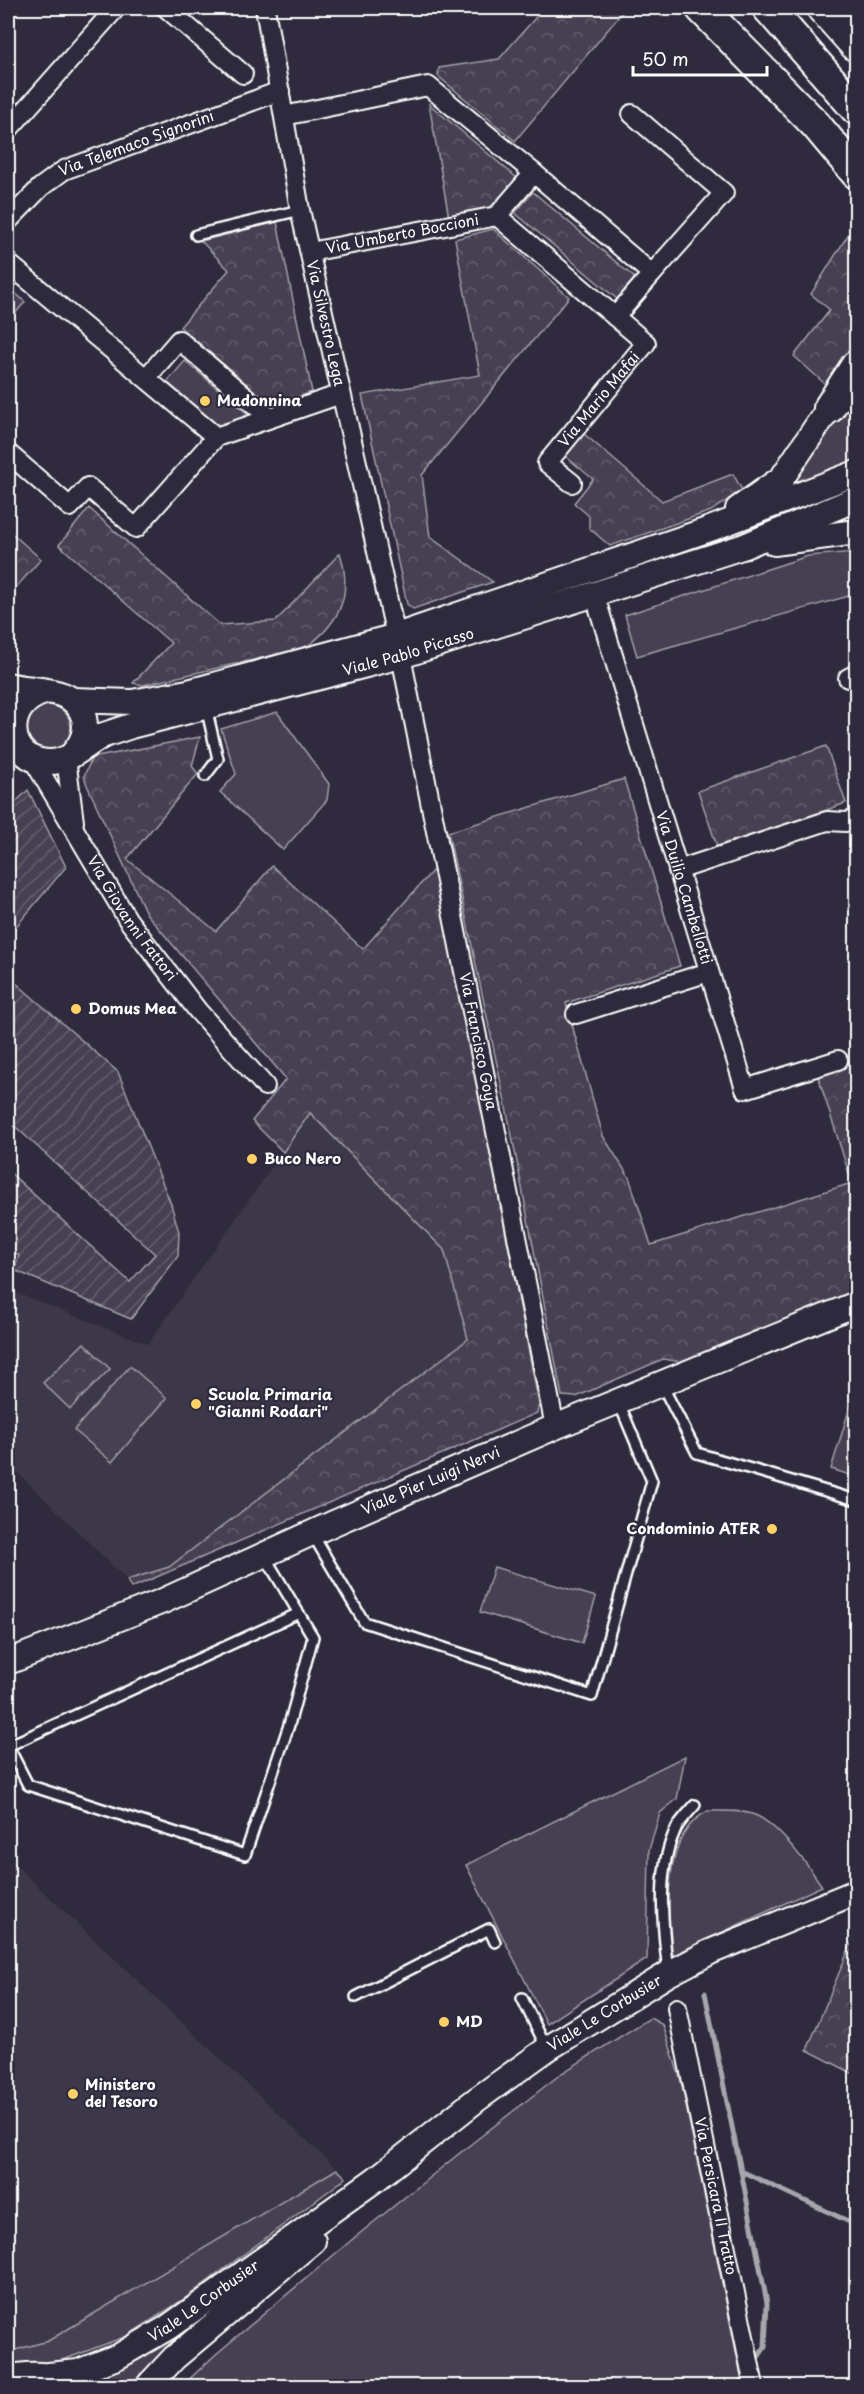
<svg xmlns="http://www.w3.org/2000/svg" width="864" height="2394" viewBox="0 0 864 2394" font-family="'Playpen Sans',sans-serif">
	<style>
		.built { fill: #3c3749 }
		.grass { fill: #464152; stroke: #a2a0a8; stroke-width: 1.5 }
		.forest { fill: url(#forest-crowns); stroke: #a2a0a8; stroke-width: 1.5 }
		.garden { fill: url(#garden-furrows); stroke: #a2a0a8; stroke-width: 1.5 }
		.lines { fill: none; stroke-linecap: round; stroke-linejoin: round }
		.stream { stroke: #a7a6ad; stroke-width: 5 }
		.service-casing { stroke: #fff; stroke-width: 14 }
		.minor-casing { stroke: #fff; stroke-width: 22 }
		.tertiary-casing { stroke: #fff; stroke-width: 28 }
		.primary-casing { stroke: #fff; stroke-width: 34 }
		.service { stroke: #2f2a3d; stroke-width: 9 }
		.minor { stroke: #2f2a3d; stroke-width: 18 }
		.tertiary { stroke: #2f2a3d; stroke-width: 24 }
		.primary { stroke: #2f2a3d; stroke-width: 30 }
		.poi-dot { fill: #ffd166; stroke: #2f2a3d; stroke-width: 2 }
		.labels { text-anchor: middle; stroke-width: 4.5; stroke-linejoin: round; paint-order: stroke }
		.street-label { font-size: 15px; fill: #fff; stroke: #2f2a3d }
		.poi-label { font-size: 15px; font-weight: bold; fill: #fff; stroke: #2f2a3d; text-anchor: start }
	</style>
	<defs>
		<pattern id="forest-crowns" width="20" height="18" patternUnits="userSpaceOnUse" patternTransform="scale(1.5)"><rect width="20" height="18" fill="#464152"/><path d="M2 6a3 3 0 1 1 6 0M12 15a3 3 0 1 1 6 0" fill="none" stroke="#625e6c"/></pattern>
		<pattern id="garden-furrows" width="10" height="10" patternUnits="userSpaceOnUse" patternTransform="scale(1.5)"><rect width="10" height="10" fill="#464152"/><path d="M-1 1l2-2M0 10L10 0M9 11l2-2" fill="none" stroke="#625e6c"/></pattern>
	</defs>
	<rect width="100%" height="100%" fill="#2f2a3d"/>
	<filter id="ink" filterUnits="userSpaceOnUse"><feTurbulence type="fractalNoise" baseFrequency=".0167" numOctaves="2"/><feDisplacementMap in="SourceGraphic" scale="12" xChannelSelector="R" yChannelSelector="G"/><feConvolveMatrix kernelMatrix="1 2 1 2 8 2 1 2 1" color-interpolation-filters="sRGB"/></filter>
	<g filter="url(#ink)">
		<g class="built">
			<path d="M310,1113L444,1250L468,1340L169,1567L127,1580L8,1463V1305L14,1292L148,1344Z"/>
			<path d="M8,1858L337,2169L48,2341L8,2352Z"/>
		</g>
		<g class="grass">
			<path d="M185,361L249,415L219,426L167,382Z"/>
			<path d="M856,397V462L769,500Z"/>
			<path d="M856,552V594L637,656L625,615L808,556Z"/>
			<circle cx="48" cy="728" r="23"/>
			<path d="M277,712L329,784L327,800L283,850L220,792L236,774L221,729Z"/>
			<path d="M130,1366L167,1398L112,1462L74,1430Z"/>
			<path d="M856,1387V1477L831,1469Z"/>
			<path d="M494,1567L596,1597L582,1643L480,1612Z"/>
			<path d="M685,1756L677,1799L660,1813L649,1850L647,1959L547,2024L466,1865Z"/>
			<path d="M708,1811C723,1811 741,1810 755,1815C779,1825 807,1864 822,1886L671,1956C667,1912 662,1833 708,1811Z"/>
			<path d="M650,2018L663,2025L681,2081L743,2386H182L215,2355L354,2238L466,2148L562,2073Z"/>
			<path d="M337,2169L346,2178L184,2299L127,2336L36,2370L8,2373V2352L48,2341Z"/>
			<path d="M293,2247L135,2386H91L85,2382L140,2359L208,2312Z"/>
		</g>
		<g class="forest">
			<path d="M544,8H626L515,141L438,76L439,68L499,59Z"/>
			<path d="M429,104L517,178L492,207L449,218Z"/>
			<path d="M533,192L635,278L617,299L515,213Z"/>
			<path d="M277,222L312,392L272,406L180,327L229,270L201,241Z"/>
			<path d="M856,222V341L825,384L794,356L830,310L811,294Z"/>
			<path d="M493,229L569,297L422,475L430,537L493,582L413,609L407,604L362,395L480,375L455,239Z"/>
			<path d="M8,286L25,302L8,322Z"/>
			<path d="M583,433L662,501L733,474L742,490L711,511L610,546L589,528V516L574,503L593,479L565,456Z"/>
			<path d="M89,508L220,625L276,621L340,553C353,595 340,623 305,648L143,685L133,683L171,643L59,545Z"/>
			<path d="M8,530L41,559L12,592L8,588Z"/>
			<path d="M200,737L192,766L198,774L127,859L216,931L272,866L363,949L435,868L539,1404L537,1413L131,1588L127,1580L169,1567L468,1339L444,1250L310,1113L283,1152L252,1121L286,1079L146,913L87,785L84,776L92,758Z"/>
			<path d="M826,746L846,803L718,849L698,791Z"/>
			<path d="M624,779L680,966L566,1003L603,1136L629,1177L651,1245L852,1183L817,1073L856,1059V1299L696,1364L663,1359L576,1397L562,1396L511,1131L448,832Z"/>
			<path d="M84,1343L110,1369L70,1409L43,1383Z"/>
			<path d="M856,1932V2075L807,2050Z"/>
		</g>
		<g class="garden">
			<path d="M28,790L66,867L14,929L8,924V810Z"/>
			<path d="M8,976L118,1072L171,1204L179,1232L178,1256L131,1319L14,1270L19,1256L8,1246V1171L130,1282L155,1254L8,1120Z"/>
		</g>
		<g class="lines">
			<g class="stream">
				<path d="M705,1993L741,2171"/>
				<path d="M754,2363L765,2347L767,2303L741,2171L856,2225"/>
				<path d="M738,2386L746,2375"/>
			</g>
			<defs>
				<g id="service">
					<path d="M196,235L300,210"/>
					<path d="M205,776L218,759L206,707"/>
					<path d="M662,1385L697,1453L856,1500"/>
					<path d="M313,1535L364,1622L592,1696L652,1481L619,1403"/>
					<path d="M264,1555L313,1637L289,1725L245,1855L28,1785L8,1746L299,1613"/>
					<path d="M668,1972C663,1926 655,1869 677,1827C682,1819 689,1812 695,1805"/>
					<path d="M356,1997L489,1929L495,1942"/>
					<path d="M522,1998L546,2047"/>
				</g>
				<g id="minor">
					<path d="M166,8L243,74"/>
					<path id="s1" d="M265,8L300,210L396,636"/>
					<path d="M632,114L724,193L652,274"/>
					<path d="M284,116L428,86L534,173"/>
					<path d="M8,130L116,8"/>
					<path id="s2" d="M8,221L41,187L64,170L280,91"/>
					<path id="s3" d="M310,252L497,216"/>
					<path d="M8,263L216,437L341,394"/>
					<path d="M146,378L179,340L270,418"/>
					<path d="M8,453L70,507L88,487L136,528L216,437"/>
					<path id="s4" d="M572,483L547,463L646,343L497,216L534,173L652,274L615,317"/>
					<path id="s5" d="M594,593L745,1089L838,1060"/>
					<path id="s6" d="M401,656L555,1427"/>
					<path d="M848,678L856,674"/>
					<path id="s7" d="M32,758L128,920L198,1011L265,1086"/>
					<path d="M66,758L74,822"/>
					<path d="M678,870L827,821L846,822L856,819"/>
					<path d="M576,1014L709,972"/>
					<path id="s8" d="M677,2008L754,2386"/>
				</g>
				<g id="tertiary">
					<path d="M738,509L782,478L829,408L842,397"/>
					<path d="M774,543L856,532"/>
					<path d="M8,685C34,692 75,685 84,718C87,731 83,742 74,752"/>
					<path id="s9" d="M45,692C1,703 6,763 50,762C70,762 87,743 104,735C113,732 122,729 131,726L401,656L742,547L856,499"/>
					<path d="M73,700L132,702L188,692L396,636L710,529L856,473"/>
					<path id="s10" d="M8,1662L163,1601L334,1523L555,1427L856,1304"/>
					<path id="s11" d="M49,2375L78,2372L119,2356L167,2328L376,2179L476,2100L547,2049L668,1974L710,1952L856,1892"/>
					<path d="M8,2378C27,2373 45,2374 64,2379"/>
					<path d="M148,2386L174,2358L313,2241"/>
				</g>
				<g id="primary">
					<path d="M701,8L816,125L856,173"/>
					<path d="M768,8L856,109"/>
					<path d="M822,8L856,46"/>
					<path d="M829,408L856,366"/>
				</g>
			</defs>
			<use href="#service" class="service-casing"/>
			<use href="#minor" class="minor-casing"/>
			<use href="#tertiary" class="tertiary-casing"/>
			<use href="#primary" class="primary-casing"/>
			<use href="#service" class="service"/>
			<use href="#minor" class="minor"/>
			<use href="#tertiary" class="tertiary"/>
			<use href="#primary" class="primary"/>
		</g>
	</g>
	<g class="poi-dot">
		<circle cx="205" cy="401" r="6"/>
		<circle cx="76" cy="1009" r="6"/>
		<circle cx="252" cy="1159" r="6"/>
		<circle cx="196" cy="1404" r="6"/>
		<circle cx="772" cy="1529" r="6"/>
		<circle cx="444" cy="2022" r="6"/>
		<circle cx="73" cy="2094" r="6"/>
	</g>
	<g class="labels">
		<g class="street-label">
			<text dy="5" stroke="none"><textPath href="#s2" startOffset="153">Via Telemaco Signorini</textPath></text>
			<text dy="5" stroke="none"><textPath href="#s3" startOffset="94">Via Umberto Boccioni</textPath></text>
			<text dy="5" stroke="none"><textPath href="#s1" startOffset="321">Via Silvestro Lega</textPath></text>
			<text dy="5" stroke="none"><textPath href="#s4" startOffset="114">Via Mario Mafai</textPath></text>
			<text dy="5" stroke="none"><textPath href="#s9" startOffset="483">Viale Pablo Picasso</textPath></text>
			<text dy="5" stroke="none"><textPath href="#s5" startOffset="308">Via Duilio Cambellotti</textPath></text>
			<text dy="5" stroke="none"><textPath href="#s7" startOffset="189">Via Giovanni Fattori</textPath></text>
			<text dy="5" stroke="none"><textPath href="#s6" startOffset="393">Via Francisco Goya</textPath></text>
			<text dy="5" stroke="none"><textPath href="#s10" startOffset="460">Viale Pier Luigi Nervi</textPath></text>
			<text dy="5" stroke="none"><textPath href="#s11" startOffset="668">Viale Le Corbusier</textPath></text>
			<text dy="5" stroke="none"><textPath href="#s8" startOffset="192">Via Persicara II Tratto</textPath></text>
			<text dy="5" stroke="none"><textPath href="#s11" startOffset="174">Viale Le Corbusier</textPath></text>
		</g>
		<g class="poi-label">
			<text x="217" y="406">Madonnina</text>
			<text x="88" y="1014">Domus Mea</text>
			<text x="264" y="1164">Buco Nero</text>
			<text x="208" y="1400">Scuola Primaria<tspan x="208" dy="17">"Gianni Rodari"</tspan></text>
			<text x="760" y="1534" text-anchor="end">Condominio ATER</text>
			<text x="456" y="2027">MD</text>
			<text x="85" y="2090">Ministero<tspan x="85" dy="17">del Tesoro</tspan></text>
		</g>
	</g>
	<rect width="864" height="2394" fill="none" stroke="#2f2a3d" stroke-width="30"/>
	<rect x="15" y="15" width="834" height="2364" fill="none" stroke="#fff" stroke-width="2" filter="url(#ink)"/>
	<path d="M633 66v9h134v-9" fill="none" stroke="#ffffff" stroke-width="3"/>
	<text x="642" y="66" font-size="18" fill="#ffffff" stroke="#2f2a3d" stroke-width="4.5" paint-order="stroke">50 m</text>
</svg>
